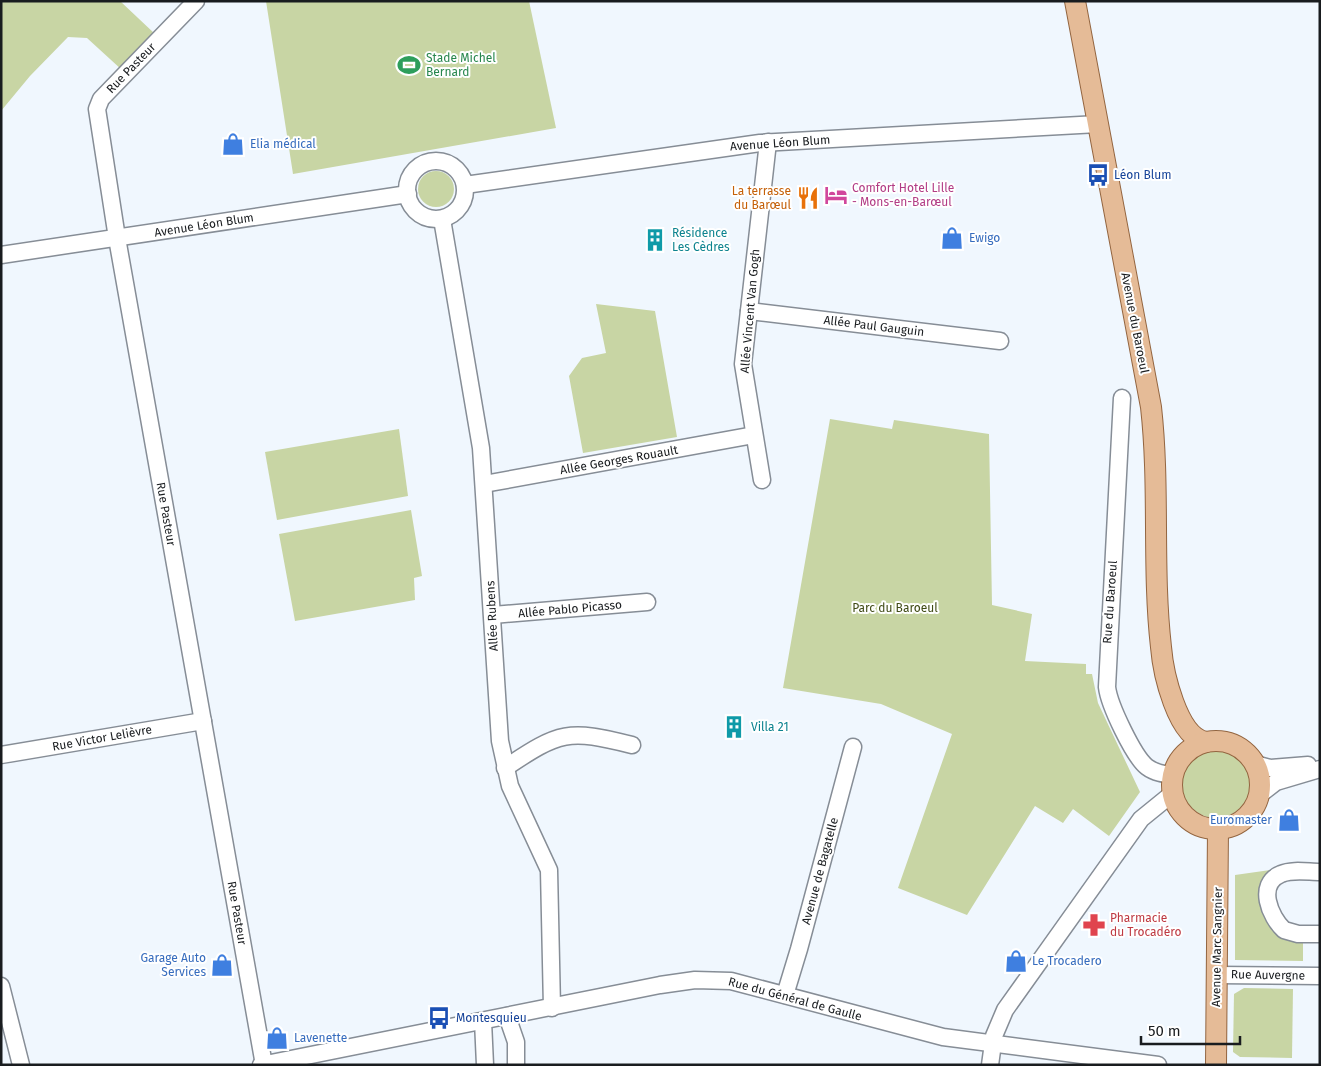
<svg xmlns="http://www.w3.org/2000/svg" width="1321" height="1066" viewBox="0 0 1321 1066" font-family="'Fira Sans',sans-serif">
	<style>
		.green { fill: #c8d5a4 }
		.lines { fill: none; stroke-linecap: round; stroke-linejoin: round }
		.minor-casing { stroke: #868d96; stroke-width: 19 }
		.major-casing { stroke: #936540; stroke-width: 22 }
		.minor { stroke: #fff; stroke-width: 16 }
		.major { stroke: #e5bb97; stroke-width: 20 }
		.labels { text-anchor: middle; stroke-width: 4; stroke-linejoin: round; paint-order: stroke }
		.leisure-label { font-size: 12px; fill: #27864d; stroke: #fff; text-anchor: start }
		.street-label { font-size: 12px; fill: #191c1f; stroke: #fff }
		.shop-label { font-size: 12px; fill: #366cbe; stroke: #fff; text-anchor: start }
		.transit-label { font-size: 12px; fill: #164399; stroke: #fff; text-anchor: start }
		.hotel-label { font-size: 12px; fill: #b23c85; stroke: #fff; text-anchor: start }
		.food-label { font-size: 12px; fill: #c56008; stroke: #fff; text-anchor: end }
		.culture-label { font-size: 12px; fill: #0d838f; stroke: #fff; text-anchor: start }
		.park-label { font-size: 12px; fill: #404b16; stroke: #fff }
		.health-label { font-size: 12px; fill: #be3a42; stroke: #fff; text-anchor: start }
	</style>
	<rect width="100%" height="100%" fill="#f0f7fe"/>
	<g class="green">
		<path d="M1,1H120L155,34L122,70L87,38L68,37L30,76L1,111Z"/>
		<path d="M266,1H529L556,128L293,174Z"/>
		<circle cx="436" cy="189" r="18"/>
		<path d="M596,304L655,311L677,437L583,453L569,376L582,358L606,353Z"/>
		<path d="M830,419L892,429L894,420L989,434L992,605L1032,614L1025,661L1086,664V674H1092L1098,703L1140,792L1109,836L1073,809L1063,823L1035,806L967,915L898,888L952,734L881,704L783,688Z"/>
		<path d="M399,429L408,496L277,520L265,452Z"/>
		<path d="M411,510L422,576L414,578L415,600L295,621L279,534Z"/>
		<circle cx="1216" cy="784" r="34"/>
		<path d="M1277,869L1262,892L1303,941V961L1235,960V875Z"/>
		<path d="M1244,988L1293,989L1292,1058L1240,1057L1233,1052L1234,994Z"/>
	</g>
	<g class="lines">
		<defs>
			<g id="minor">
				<path d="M196,1L101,99L97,109L117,238L264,1065"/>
				<circle cx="436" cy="190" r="29"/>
				<path d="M465,185L760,143L1098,124"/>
				<path d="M442,219L481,448L500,741L510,786L549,870L552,1008"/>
				<path d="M1,255L408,194"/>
				<path d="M749,311L1000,341"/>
				<path d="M1122,398L1107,687C1109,705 1134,757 1147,767C1155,773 1164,774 1173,775"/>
				<path d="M762,480L743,364L768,142"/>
				<path d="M484,484L754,435"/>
				<path d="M493,615L647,602"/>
				<path d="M1,755L203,721"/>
				<path d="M1255,764L1270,768L1308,765"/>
				<path d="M505,768C560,731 568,729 632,745"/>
				<path d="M1259,795L1276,782L1320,769"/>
				<path d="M1320,872C1308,872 1292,869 1281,874C1256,884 1270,917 1284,930L1298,934H1320"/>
				<path d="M1217,975L1320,976"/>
				<path d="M1,986L21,1065"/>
				<path d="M785,995L799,949L853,747"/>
				<path d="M507,1016L516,1042V1065"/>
				<path d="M483,1021L485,1065"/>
				<path d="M261,1065L660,985L695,980L731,981L943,1037L1158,1065"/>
				<path d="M990,1065L994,1036L1005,1010L1141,819L1173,793"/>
			</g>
			<g id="major">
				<path d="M1075,1L1151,407C1160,487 1152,568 1161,647C1163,672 1177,737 1206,742"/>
				<circle cx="1216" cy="785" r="44"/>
				<path d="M1216,1065L1218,829"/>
			</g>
		</defs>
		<use href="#minor" class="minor-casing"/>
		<use href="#major" class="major-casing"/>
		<use href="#minor" class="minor"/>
		<use href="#major" class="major"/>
	</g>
	<defs>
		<symbol id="stadium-bare" viewBox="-9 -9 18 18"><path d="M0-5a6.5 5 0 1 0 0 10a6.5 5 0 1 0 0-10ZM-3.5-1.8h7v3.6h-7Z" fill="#2e9e5b" stroke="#fff" stroke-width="2.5" paint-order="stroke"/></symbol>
		<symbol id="shop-bare" viewBox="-9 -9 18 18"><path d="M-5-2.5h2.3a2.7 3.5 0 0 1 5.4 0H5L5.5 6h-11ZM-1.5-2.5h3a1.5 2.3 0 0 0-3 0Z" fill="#3f7fe0" stroke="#fff" stroke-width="2.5" paint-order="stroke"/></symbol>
		<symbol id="bus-bare" viewBox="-9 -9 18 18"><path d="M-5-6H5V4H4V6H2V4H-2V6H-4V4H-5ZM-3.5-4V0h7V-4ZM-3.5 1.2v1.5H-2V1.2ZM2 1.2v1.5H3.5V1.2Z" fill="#1a4fb4" stroke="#fff" stroke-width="2.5" paint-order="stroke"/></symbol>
		<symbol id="hotel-bare" viewBox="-9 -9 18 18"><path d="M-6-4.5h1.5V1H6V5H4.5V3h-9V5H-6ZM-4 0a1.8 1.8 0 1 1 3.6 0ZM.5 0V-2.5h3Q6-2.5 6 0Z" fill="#d1479c" stroke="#fff" stroke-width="2.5" paint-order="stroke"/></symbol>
		<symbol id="restaurant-bare" viewBox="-9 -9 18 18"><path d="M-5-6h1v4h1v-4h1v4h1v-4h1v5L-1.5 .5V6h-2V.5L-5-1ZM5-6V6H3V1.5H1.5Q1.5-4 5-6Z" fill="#e8710a" stroke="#fff" stroke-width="2.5" paint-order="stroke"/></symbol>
		<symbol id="building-bare" viewBox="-9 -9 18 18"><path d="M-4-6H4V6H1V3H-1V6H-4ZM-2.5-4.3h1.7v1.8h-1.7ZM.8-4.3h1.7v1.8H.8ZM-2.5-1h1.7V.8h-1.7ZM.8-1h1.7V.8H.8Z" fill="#0f9aa8" stroke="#fff" stroke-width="2.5" paint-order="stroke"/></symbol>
		<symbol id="pharmacy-bare" viewBox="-9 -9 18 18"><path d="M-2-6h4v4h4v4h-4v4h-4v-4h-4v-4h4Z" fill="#e0444e" stroke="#fff" stroke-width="2.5" paint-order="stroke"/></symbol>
	</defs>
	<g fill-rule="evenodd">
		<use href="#stadium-bare" x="393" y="49" width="32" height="32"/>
		<use href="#shop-bare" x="217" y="128" width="32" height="32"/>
		<use href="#bus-bare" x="1082" y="159" width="32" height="32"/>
		<use href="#hotel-bare" x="820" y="179" width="32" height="32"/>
		<use href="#restaurant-bare" x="792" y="182" width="32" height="32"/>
		<use href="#shop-bare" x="936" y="222" width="32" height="32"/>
		<use href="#building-bare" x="639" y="224" width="32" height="32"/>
		<use href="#building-bare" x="718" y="711" width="32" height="32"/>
		<use href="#shop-bare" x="1273" y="804" width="32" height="32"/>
		<use href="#pharmacy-bare" x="1078" y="909" width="32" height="32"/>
		<use href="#shop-bare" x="1000" y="945" width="32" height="32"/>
		<use href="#shop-bare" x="206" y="949" width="32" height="32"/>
		<use href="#bus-bare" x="423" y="1002" width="32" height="32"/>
		<use href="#shop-bare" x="261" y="1022" width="32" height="32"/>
	</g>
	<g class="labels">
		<g class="leisure-label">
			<text x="426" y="62">Stade Michel<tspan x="426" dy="14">Bernard</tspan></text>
		</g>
		<g class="street-label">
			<text transform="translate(131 68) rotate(-46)" y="4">Rue Pasteur</text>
			<text transform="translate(780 143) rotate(-4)" y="4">Avenue Léon Blum</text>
			<text transform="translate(204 225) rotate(-9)" y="4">Avenue Léon Blum</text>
			<text transform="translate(750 311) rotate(-85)" y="4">Allée Vincent Van Gogh</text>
			<text transform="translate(1135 323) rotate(79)" y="4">Avenue du Baroeul</text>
			<text transform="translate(874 326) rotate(7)" y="4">Allée Paul Gauguin</text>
			<text transform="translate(619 460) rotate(-10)" y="4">Allée Georges Rouault</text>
			<text transform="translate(166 514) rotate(80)" y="4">Rue Pasteur</text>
			<text transform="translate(1110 602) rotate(-86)" y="4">Rue du Baroeul</text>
			<text transform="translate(570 609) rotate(-5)" y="4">Allée Pablo Picasso</text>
			<text transform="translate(492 616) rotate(-93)" y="4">Allée Rubens</text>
			<text transform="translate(102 738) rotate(-10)" y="4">Rue Victor Lelièvre</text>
			<text transform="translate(820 871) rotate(-75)" y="4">Avenue de Bagatelle</text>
			<text transform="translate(237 913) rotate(80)" y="4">Rue Pasteur</text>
			<text transform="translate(1217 947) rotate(-89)" y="4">Avenue Marc Sangnier</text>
			<text transform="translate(1268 975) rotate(1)" y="4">Rue Auvergne</text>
			<text transform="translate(795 999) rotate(15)" y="4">Rue du Général de Gaulle</text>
		</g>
		<g class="shop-label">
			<text x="250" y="148">Elia médical</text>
			<text x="969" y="242">Ewigo</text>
			<text x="1272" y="824" text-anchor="end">Euromaster</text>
			<text x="206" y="962" text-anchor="end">Garage Auto<tspan x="206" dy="14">Services</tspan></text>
			<text x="1032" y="965">Le Trocadero</text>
			<text x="294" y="1042">Lavenette</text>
		</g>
		<g class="transit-label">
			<text x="1114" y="179">Léon Blum</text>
			<text x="456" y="1022">Montesquieu</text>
		</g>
		<g class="hotel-label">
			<text x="852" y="192">Comfort Hotel Lille<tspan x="852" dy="14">- Mons-en-Barœul</tspan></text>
		</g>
		<g class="food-label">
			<text x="791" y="195">La terrasse<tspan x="791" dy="14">du Barœul</tspan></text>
		</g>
		<g class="culture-label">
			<text x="672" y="237">Résidence<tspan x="672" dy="14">Les Cèdres</tspan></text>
			<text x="751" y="731">Villa 21</text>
		</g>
		<g class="park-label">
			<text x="895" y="612">Parc du Baroeul</text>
		</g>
		<g class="health-label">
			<text x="1110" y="922">Pharmacie<tspan x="1110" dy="14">du Trocadéro</tspan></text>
		</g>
	</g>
	<rect width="1321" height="1066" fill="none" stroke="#191c1f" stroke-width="5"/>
	<path d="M1141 1036v8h99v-8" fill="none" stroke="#191c1f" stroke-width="2.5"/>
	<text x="1148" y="1036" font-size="15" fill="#191c1f" stroke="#ffffff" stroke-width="4" paint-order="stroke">50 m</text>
</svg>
